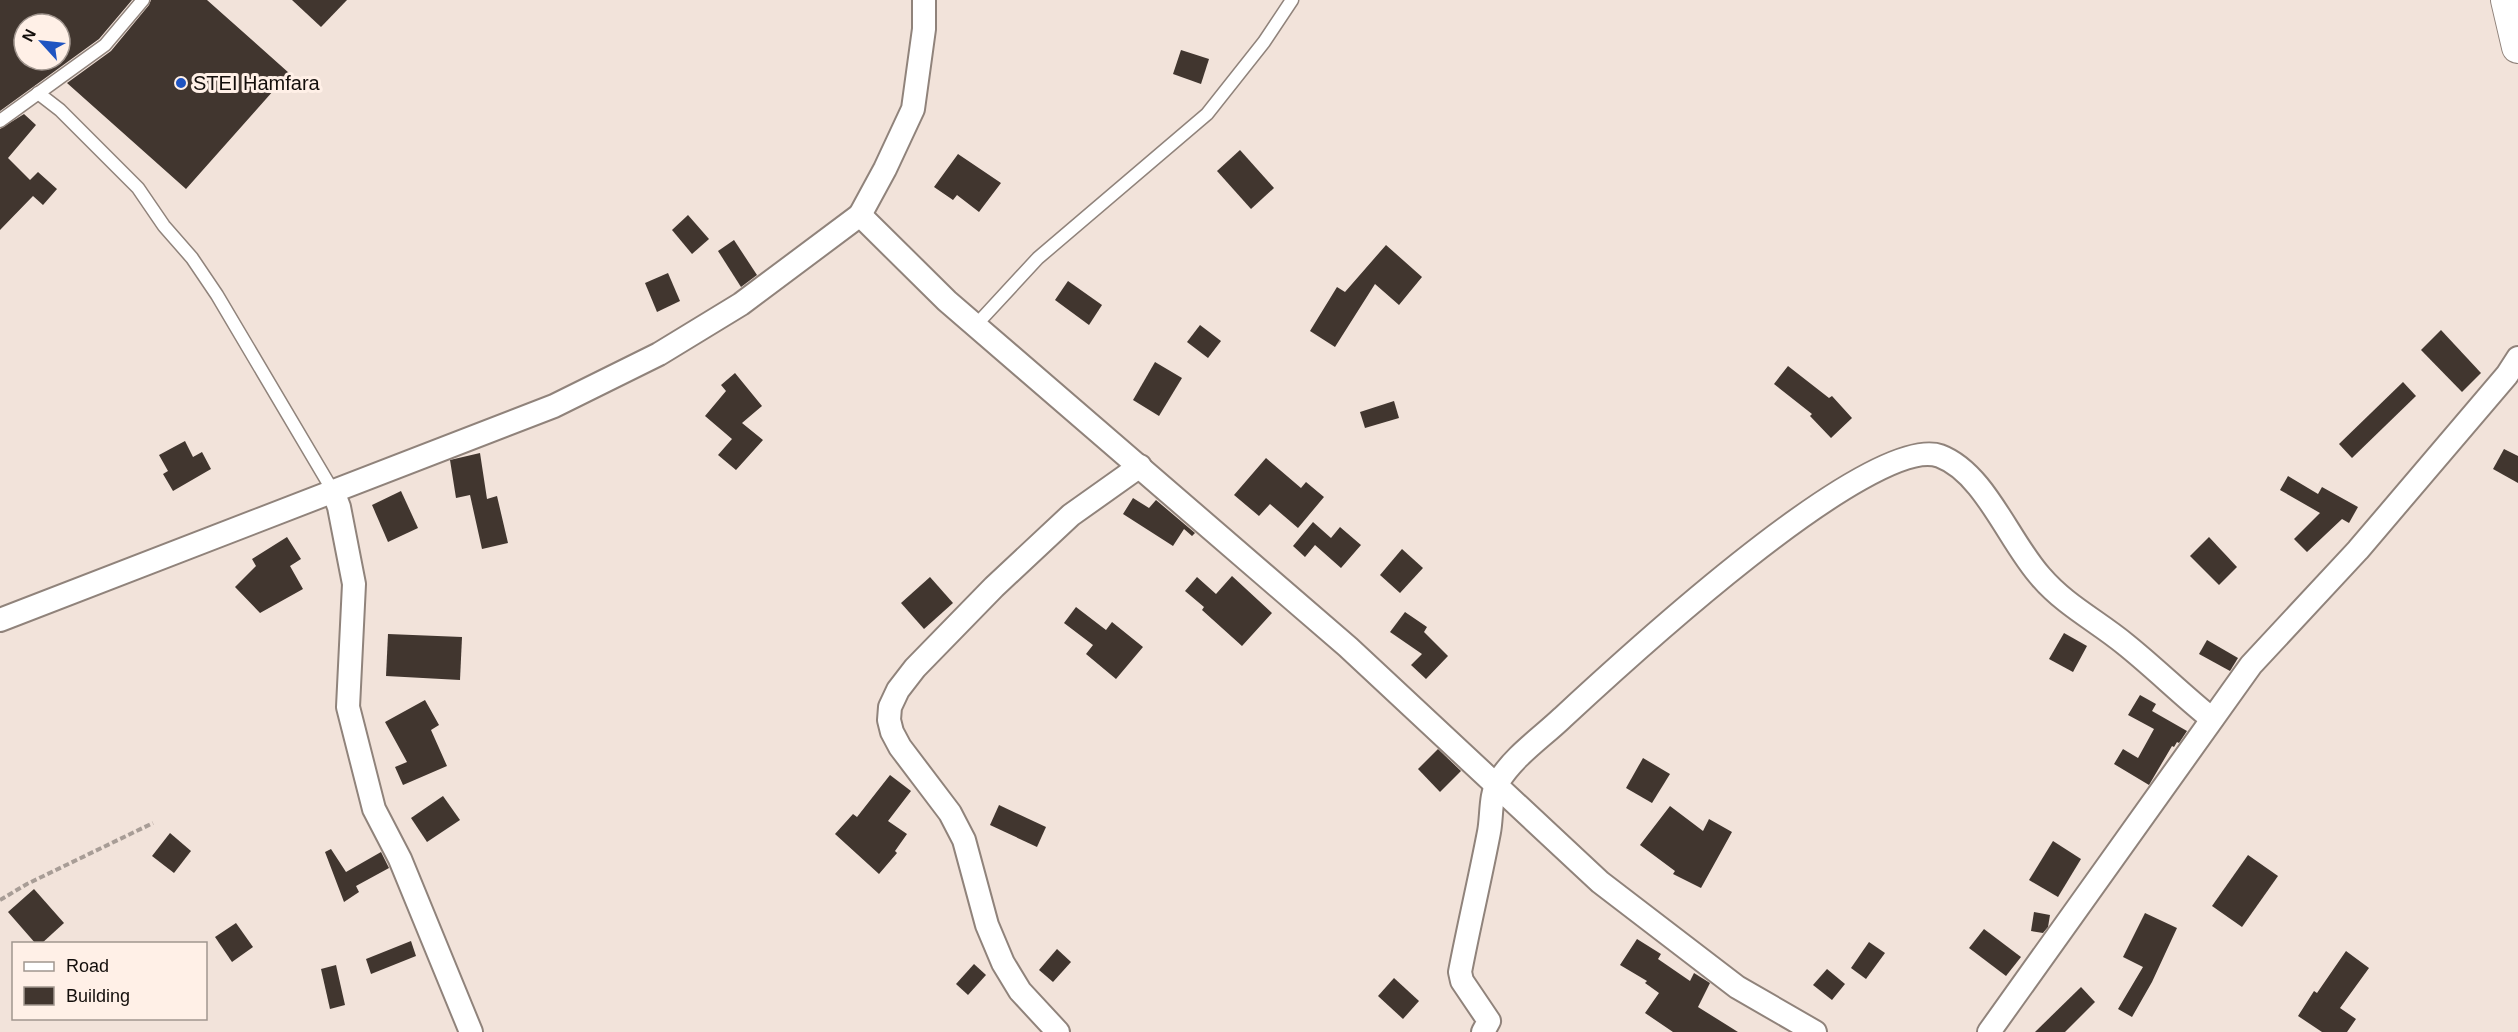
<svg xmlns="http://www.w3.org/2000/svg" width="2518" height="1032" viewBox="0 0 2518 1032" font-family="Helvetica,sans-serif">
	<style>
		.building { fill: #41362f; fill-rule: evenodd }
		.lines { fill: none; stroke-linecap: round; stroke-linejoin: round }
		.lane-casing { stroke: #90837b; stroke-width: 15 }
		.street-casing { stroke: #90837b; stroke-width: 26 }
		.secondary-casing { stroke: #90837b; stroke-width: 34 }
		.path { stroke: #a89d96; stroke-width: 4; stroke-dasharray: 6 3; stroke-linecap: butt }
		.lane { stroke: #fff; stroke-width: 12 }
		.street { stroke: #fff; stroke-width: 22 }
		.secondary { stroke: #fff; stroke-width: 32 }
		.poi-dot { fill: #1f54c1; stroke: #fff0e7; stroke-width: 2 }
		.labels { text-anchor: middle; stroke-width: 6; stroke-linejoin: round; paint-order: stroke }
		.poi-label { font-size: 20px; fill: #130e0b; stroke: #fff0e7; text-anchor: start }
	</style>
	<rect width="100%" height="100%" fill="#f2e3da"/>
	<g class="building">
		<path d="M0,0H132L99,39L0,111ZM24,24H60V60H24Z"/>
		<path d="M151,0H207L289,73L186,189L67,83L111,51L149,5Z"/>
		<path d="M292,0H347L321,27Z"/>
		<path d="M1181,50L1209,59L1201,84L1173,74Z"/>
		<path d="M24,114L36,125L8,158L30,180L38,172L57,189L43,205L33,196L0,230V129Z"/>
		<path d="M1240,150L1274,188L1251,209L1217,171Z"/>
		<path d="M958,154L1001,183L979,212L957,195L953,200L934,187Z"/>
		<path d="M688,215L709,239L692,254L672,230Z"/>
		<path d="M734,240L757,275L741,287L718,251Z"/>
		<path d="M1386,245L1422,277L1399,305L1375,284L1335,347L1310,331L1337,287L1345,292Z"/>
		<path d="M668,273L680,301L657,312L645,283Z"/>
		<path d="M1068,281L1102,305L1089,325L1055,300Z"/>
		<path d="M1200,325L1221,341L1208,358L1187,342Z"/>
		<path d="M2441,330L2481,373L2462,392L2421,350Z"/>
		<path d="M1155,362L1182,378L1159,416L1133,400Z"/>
		<path d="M1788,366L1829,398L1832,396L1852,418L1831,438L1810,416L1812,414L1774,384Z"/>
		<path d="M735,373L762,406L742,423L763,440L736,470L718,455L732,439L705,416L726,391L721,385Z"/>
		<path d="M2403,382L2416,396L2352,458L2339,444Z"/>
		<path d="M1394,401L1399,418L1365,428L1360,412Z"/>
		<path d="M185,441L193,457L202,452L211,469L173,491L163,474L168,471L159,455Z"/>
		<path d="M2504,449L2518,456V483L2493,469Z"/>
		<path d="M480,453L487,499L497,496L508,543L482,549L470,495L456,498L450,460Z"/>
		<path d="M1266,458L1301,488L1306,482L1324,497L1298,528L1270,504L1259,516L1234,495Z"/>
		<path d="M2288,476L2318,494L2322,487L2358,507L2349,523L2342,519L2307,552L2294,539L2320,513L2280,490Z"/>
		<path d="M401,491L418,528L388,542L372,505Z"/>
		<path d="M1133,498L1149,508L1156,500L1195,533L1192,536L1184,529L1173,546L1123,514Z"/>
		<path d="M1313,522L1331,538L1340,527L1361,545L1341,568L1315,545L1305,557L1293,546Z"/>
		<path d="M287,537L301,559L290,566L303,589L260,613L235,587L256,566L252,559Z"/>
		<path d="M2209,537L2237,567L2219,585L2190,556Z"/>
		<path d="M1402,549L1423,568L1400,593L1380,575Z"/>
		<path d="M1232,576L1272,613L1242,646L1202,610L1204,607L1185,591L1197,577L1216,594Z"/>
		<path d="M930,577L953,603L924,629L901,603Z"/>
		<path d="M1076,607L1106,630L1112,622L1143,647L1116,679L1086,654L1093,645L1064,623Z"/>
		<path d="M1405,612L1427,627L1424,632L1448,656L1426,679L1411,665L1422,654L1390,632Z"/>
		<path d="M2064,633L2087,646L2073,672L2049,659Z"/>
		<path d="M388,634L462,637L460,680L386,676Z"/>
		<path d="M2207,640L2238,658L2230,671L2199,654Z"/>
		<path d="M2140,695L2156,704L2152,711L2187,731L2179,743L2177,742L2174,747L2172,746L2149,785L2114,764L2123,749L2138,758L2154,729L2128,715Z"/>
		<path d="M425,700L439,725L431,730L447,766L403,785L395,767L407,762L385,722Z"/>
		<path d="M1438,749L1461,771L1440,792L1418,769Z"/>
		<path d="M1643,758L1670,774L1652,803L1626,788Z"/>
		<path d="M890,775L911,791L888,821L907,834L895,851L897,853L879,874L835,834L853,814L857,817Z"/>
		<path d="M443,796L460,820L427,842L411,818Z"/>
		<path d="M999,805L1046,827L1037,847L990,825Z"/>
		<path d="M1670,806L1703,831L1709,819L1732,832L1701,888L1673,874L1675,871L1640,845Z"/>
		<path d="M170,833L191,851L174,873L152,856Z"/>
		<path d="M2053,841L2081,859L2058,897L2029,880Z"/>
		<path d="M331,849L346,872L381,852L389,868L356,886L359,892L344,902L325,852Z"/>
		<path d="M2248,855L2278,876L2242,927L2212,906Z"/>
		<path d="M34,889L64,923L41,944H36L8,912Z"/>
		<path d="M2034,912L2050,915L2048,927L2043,933L2031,931Z"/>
		<path d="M2145,913L2177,928L2152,982L2132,1017L2118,1009L2143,967L2123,957Z"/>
		<path d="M236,923L253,947L232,962L215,937Z"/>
		<path d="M1984,929L2021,957L2006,976L1969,948Z"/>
		<path d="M1637,939L1661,954L1658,959L1690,981L1694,973L1710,983L1698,1007L1738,1032H1673L1645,1013L1659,993L1645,983L1647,981L1620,965Z"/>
		<path d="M411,941L416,956L371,974L366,959Z"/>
		<path d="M1869,942L1885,953L1866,979L1851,968Z"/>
		<path d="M1057,949L1071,962L1053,982L1039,970Z"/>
		<path d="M2346,951L2369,968L2340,1008L2356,1019L2347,1032H2322L2298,1016L2314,991L2317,993Z"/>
		<path d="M974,964L986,975L968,995L956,984Z"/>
		<path d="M336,965L345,1005L330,1009L321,969Z"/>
		<path d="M1827,969L1845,984L1832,1000L1813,985Z"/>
		<path d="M1394,978L1419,1001L1403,1019L1378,996Z"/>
		<path d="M2081,987L2095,1002L2065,1032H2035Z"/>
	</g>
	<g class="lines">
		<defs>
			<g id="lane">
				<path d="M38,93L60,110L138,188L164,226L192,258L217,295L333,491"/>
				<path d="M0,121L105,45L143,0"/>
				<path d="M976,325L1038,258L1207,114L1264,42L1292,0"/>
			</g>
			<g id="street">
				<path d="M860,215L885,169L913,109L924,29V0"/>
				<path d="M333,491L339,507L354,584L348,707L374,809L400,859L471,1032"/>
				<path d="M0,620L554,406L659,354L741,304L860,215L947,301L1348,647L1600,882L1737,987L1815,1032"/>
				<path d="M1058,1032L1020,991L1003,963L987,925L964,840L950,813L900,747L892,732L889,720L890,707L898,690L915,668L994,587L1071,515L1140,466"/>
				<path d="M1483,1032L1489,1021L1462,981L1460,972C1469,925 1480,879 1489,832C1492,817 1490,794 1498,782C1514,756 1541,738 1562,718C1617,667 1871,431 1940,456C1985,473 2009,542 2041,577C2065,605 2097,621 2125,644C2155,668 2182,695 2212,719"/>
				<path d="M1989,1032L2251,665L2358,550L2507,375L2518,358"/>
			</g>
			<path id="secondary" d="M2507,0L2518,47"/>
		</defs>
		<use href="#lane" class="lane-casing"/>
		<use href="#street" class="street-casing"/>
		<use href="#secondary" class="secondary-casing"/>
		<path class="path" d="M0,900L27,884L153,823"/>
		<use href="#lane" class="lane"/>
		<use href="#street" class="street"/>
		<use href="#secondary" class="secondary"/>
	</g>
	<circle class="poi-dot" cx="181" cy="83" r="6"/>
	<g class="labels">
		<g class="poi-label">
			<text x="193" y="90">STEI Hamfara</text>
		</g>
	</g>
	<rect x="12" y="942" width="195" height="78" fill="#fff0e7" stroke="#a1968f" stroke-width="1.5"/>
	<rect x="24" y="962" width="30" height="9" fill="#ffffff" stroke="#a1968f" stroke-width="1.5"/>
	<text x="66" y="972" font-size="18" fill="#130e0b">Road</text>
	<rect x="24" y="987" width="30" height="18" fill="#41362f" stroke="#a1968f" stroke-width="1.5"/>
	<text x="66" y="1002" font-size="18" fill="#130e0b">Building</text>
	<g transform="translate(42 42) rotate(297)"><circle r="28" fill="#fff0e7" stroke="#a1968f" stroke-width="1.5"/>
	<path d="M0-4.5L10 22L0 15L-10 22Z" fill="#1f54c1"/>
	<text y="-9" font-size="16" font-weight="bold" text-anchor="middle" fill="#130e0b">N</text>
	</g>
</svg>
